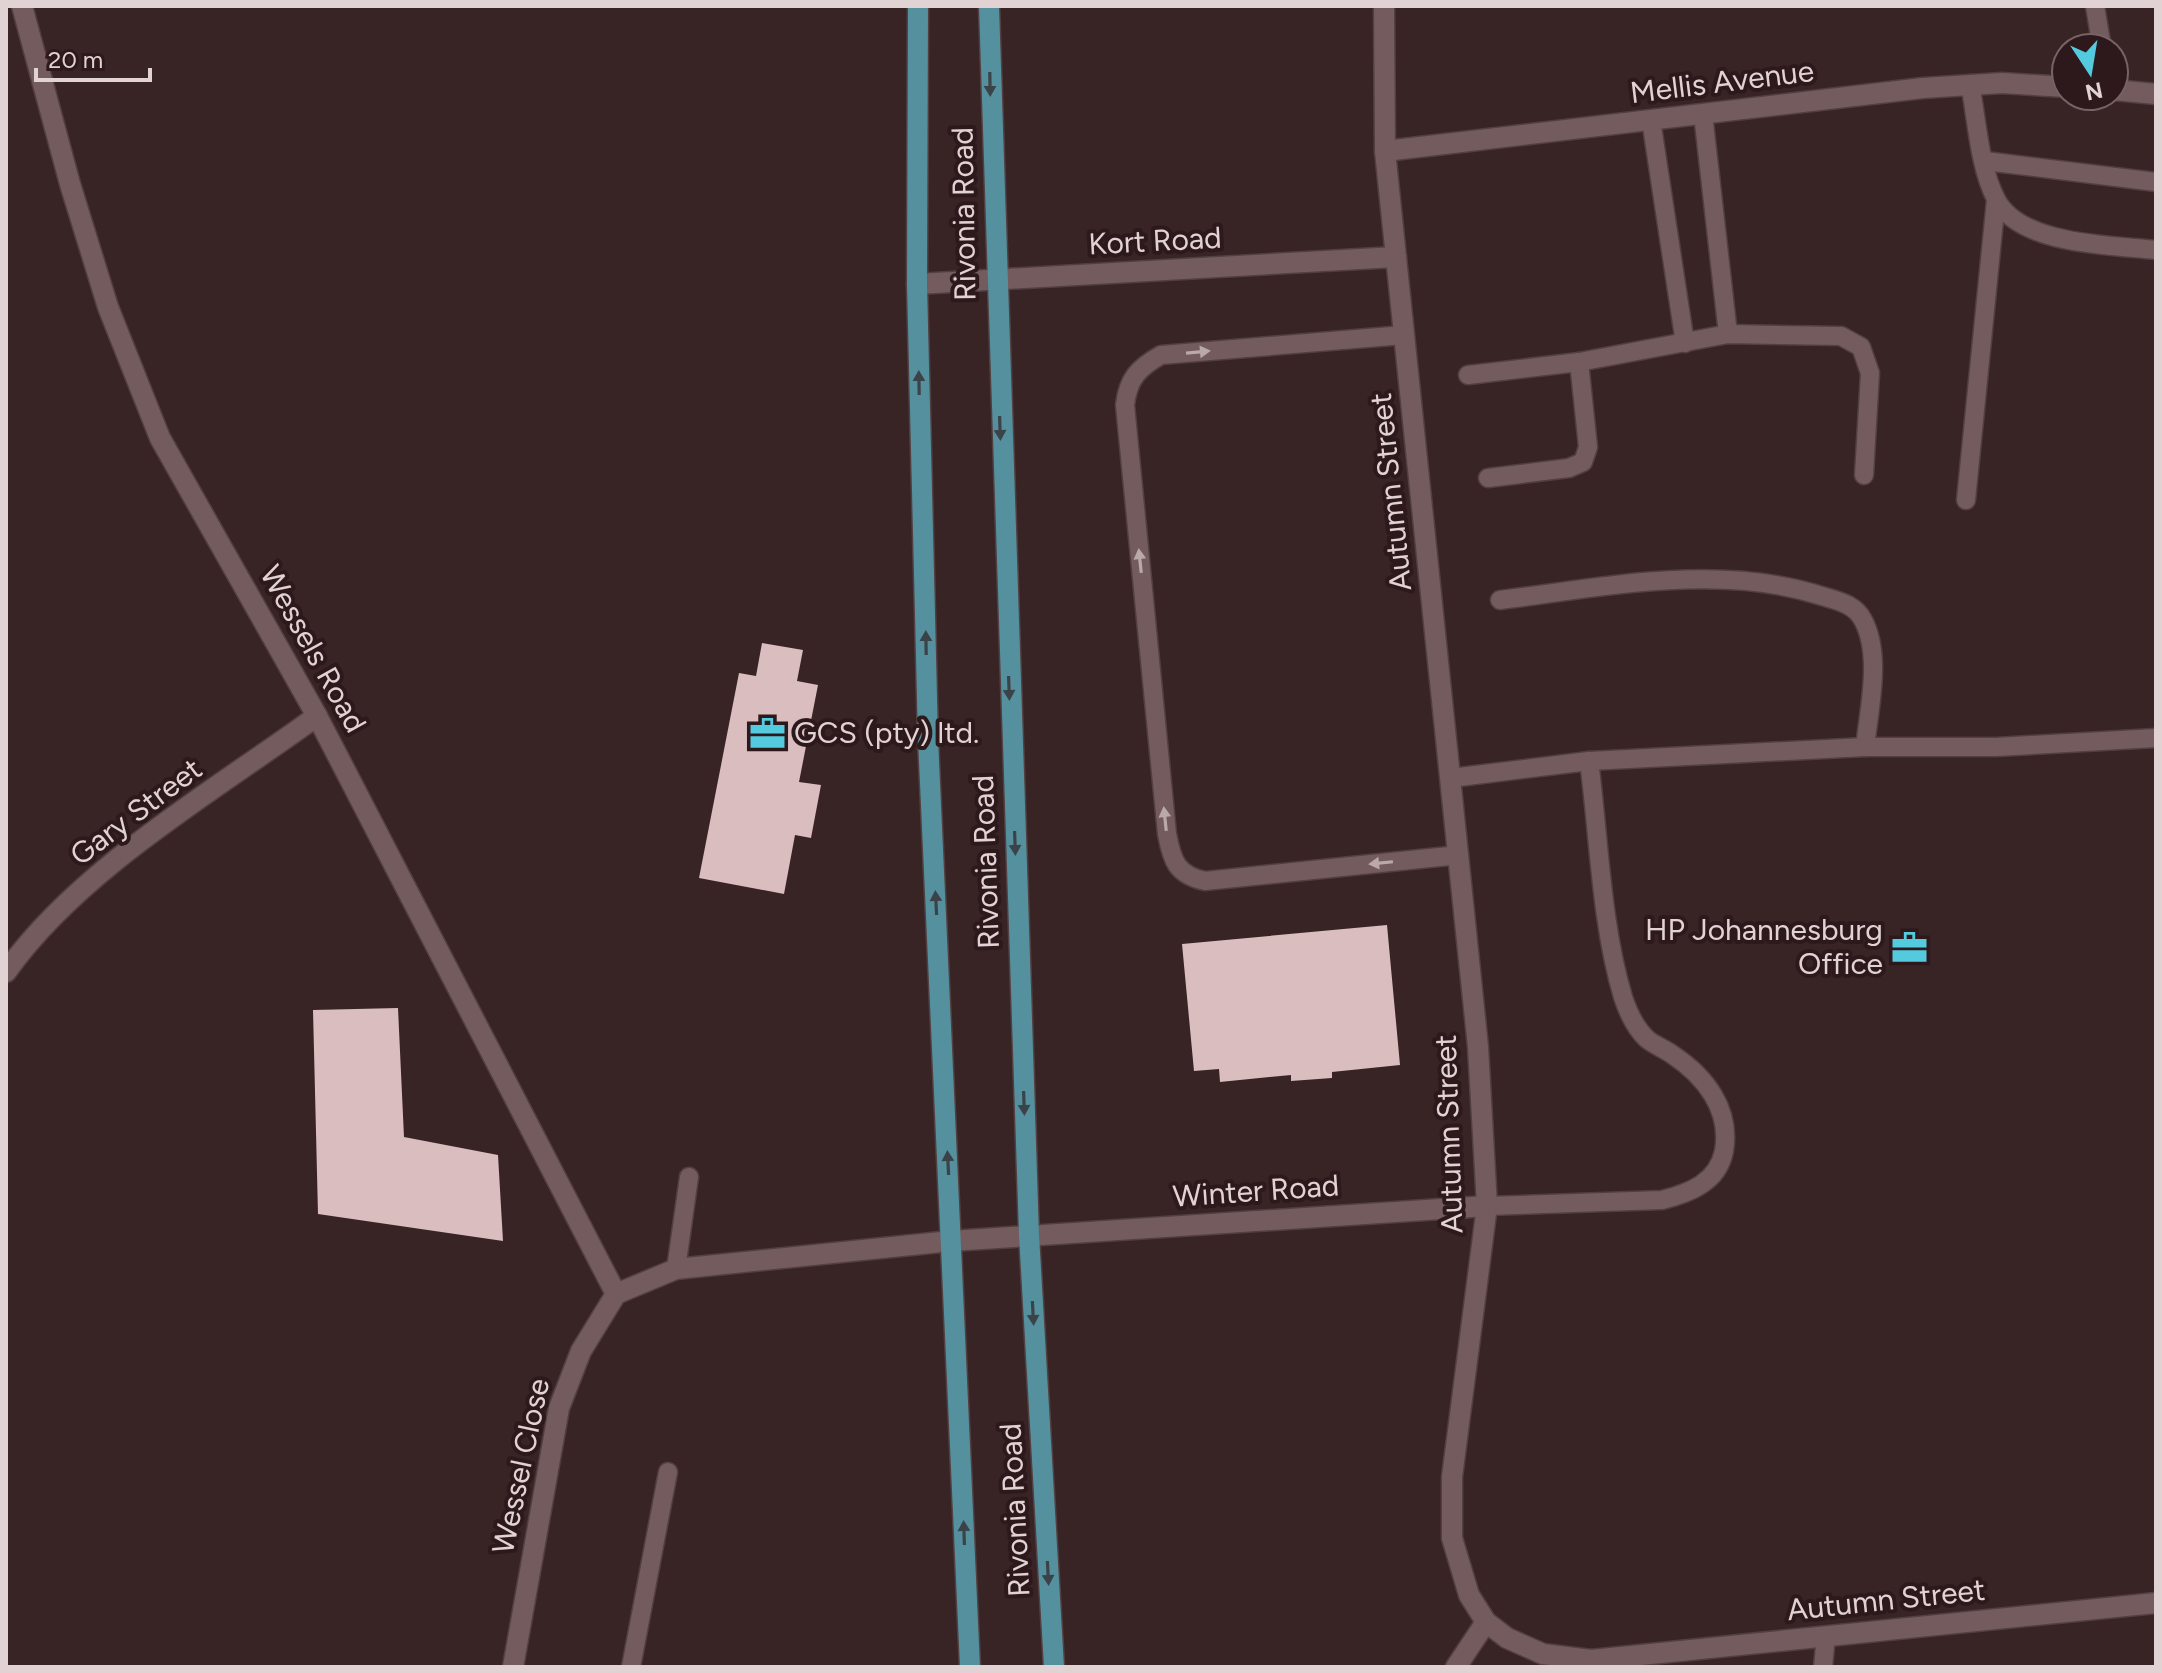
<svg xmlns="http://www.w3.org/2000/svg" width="2162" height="1673" viewBox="0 0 2162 1673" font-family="Figtree,sans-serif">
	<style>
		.building { fill: #d9bdbf }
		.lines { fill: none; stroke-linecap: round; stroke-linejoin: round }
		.lane-casing { stroke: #513f41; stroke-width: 21 }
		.street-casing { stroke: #513f41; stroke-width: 23 }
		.primary-casing { stroke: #513f41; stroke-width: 23 }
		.lane { stroke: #745b5d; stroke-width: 18 }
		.street { stroke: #745b5d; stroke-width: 20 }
		.primary { stroke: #54909d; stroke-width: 20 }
		.oneway { fill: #3b4349 }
		.oneway2 { fill: #bba8aa }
		.labels { text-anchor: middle; stroke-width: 8; stroke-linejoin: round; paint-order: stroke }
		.street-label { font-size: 30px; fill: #e1d2d3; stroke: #2d191c }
		.poi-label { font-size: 30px; fill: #e1d2d3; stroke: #2d191c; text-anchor: start }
	</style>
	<rect width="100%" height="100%" fill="#382325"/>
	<g class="building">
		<path d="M762,643L803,650L797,681L818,685L799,782L821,785L811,838L795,835L784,894L699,878L739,673L756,676Z"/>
		<path d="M1387,925L1400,1065L1332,1072V1078L1291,1081V1075L1220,1082L1219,1069L1194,1071L1182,944Z"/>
		<path d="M398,1008L404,1137L498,1155L503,1241L318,1214L313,1010Z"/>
	</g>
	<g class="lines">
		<defs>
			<g id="lane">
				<path d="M2095,6L2102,48"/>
				<path d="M1970,84C1977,120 1979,166 1996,199C2019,245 2110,245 2156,250"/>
				<path d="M1703,114L1728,334"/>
				<path d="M1651,120L1685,343"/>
				<path d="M1985,161L2156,182"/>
				<path d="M1404,335L1161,355C1138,368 1128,379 1125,405L1167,834C1172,861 1177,875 1205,881L1459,855"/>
				<path d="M1468,375L1579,362L1728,334L1841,336L1861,347L1870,373L1864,475"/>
				<path d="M1488,478L1569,468L1583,462L1588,447L1579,362"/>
				<path d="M1966,500L1996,200"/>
				<path d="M1500,600C1604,587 1720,563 1822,596C1838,601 1855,604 1863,620C1882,655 1869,709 1865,747"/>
				<path d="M1451,778L1589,761"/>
				<path d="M1487,1206L1662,1200C1690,1193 1718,1182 1724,1151C1731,1110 1706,1077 1673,1055C1665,1049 1654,1045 1647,1039C1635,1028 1628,1012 1623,997C1601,924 1599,837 1589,761L1865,747H1996L2156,738"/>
				<path d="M676,1269L689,1177"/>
				<path d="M631,1667L668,1472"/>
				<path d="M1823,1667L1826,1636"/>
			</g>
			<g id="street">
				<path d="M22,6L70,184L108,307L160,438L317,716L616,1294"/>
				<path d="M1384,6L1385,151L1478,1047L1487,1206L1452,1477V1538L1469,1595L1486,1622L1507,1638L1543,1654L1591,1660L2156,1603"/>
				<path d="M2114,90L2156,94"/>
				<path d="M1385,151L1923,88L2002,83L2066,87"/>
				<path d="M917,284L1396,257"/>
				<path d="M6,972C79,869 214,791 317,716"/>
				<path d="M513,1667L559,1408L581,1351L616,1294L676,1269L951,1241L1487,1206"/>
				<path d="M1456,1667L1486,1622"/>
			</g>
			<g id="primary">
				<path d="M918,6L917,284L928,739L970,1667"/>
				<path d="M989,6L1029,1235L1054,1667"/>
			</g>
		</defs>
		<use href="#lane" class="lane-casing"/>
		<use href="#street" class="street-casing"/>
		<use href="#primary" class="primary-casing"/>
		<use href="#lane" class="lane"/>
		<use href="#street" class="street"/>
		<use href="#primary" class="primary"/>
	</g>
	<defs><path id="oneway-solid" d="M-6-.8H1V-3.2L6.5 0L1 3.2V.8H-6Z" transform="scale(2)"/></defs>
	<g class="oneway">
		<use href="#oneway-solid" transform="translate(990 84) rotate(89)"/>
		<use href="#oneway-solid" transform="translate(919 383) rotate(-91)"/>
		<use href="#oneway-solid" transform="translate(1000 428) rotate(88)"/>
		<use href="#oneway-solid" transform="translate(926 643) rotate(-91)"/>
		<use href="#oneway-solid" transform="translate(1009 688) rotate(88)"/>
		<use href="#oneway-solid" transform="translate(1015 843) rotate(88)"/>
		<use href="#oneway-solid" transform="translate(936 903) rotate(-93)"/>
		<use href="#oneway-solid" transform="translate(1024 1103) rotate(88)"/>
		<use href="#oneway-solid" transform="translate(948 1163) rotate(-93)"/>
		<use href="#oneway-solid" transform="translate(1033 1313) rotate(87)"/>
		<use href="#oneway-solid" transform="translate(964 1533) rotate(-92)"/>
		<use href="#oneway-solid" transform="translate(1048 1573) rotate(87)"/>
	</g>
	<g class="oneway2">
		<use href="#oneway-solid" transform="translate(1198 352) rotate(-5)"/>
		<use href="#oneway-solid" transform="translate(1140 561) rotate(-96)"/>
		<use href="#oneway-solid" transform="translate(1165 819) rotate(-96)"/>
		<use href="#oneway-solid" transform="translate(1381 863) rotate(174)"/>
	</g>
	<defs>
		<symbol id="office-bare" viewBox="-9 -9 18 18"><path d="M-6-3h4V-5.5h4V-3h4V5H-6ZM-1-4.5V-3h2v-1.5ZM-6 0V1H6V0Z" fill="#54cade" stroke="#2d191c" stroke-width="2.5" paint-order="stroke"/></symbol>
	</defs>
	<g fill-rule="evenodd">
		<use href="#office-bare" x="742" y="708" width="51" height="51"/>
		<use href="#office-bare" x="1884" y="922" width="51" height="51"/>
	</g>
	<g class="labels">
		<g class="street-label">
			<text transform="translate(1722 82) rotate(-7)" y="10">Mellis Avenue</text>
			<text transform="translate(964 214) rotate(-91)" y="10">Rivonia Road</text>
			<text transform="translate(1155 241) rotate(-3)" y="10">Kort Road</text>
			<text transform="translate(1391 492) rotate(-96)" y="10">Autumn Street</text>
			<text transform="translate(313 649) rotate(61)" y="10">Wessels Road</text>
			<text transform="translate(136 812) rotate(-37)" y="10">Gary Street</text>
			<text transform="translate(986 862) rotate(-92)" y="10">Rivonia Road</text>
			<text transform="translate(1449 1134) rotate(-92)" y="10">Autumn Street</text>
			<text transform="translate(1256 1191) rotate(-4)" y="10">Winter Road</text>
			<text transform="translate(521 1466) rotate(-78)" y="10">Wessel Close</text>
			<text transform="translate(1015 1510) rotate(-93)" y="10">Rivonia Road</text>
			<text transform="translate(1886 1600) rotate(-6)" y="10">Autumn Street</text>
		</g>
		<g class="poi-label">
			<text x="794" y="743">GCS (pty) ltd.</text>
			<text x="1883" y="940" text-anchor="end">HP Johannesburg<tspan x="1883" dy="34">Office</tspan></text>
		</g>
	</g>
	<rect width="2162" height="1673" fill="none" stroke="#e1d2d3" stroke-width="16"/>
	<g transform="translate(2090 72) rotate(168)"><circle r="38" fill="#2d191c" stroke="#756365" stroke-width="2"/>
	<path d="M0-6L14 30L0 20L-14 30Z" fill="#54cade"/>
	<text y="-12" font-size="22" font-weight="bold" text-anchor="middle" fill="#e1d2d3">N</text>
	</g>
	<path d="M36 68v12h114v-12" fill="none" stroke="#e1d2d3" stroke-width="4"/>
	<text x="48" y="68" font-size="24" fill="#e1d2d3" stroke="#2d191c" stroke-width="6" paint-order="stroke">20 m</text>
</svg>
